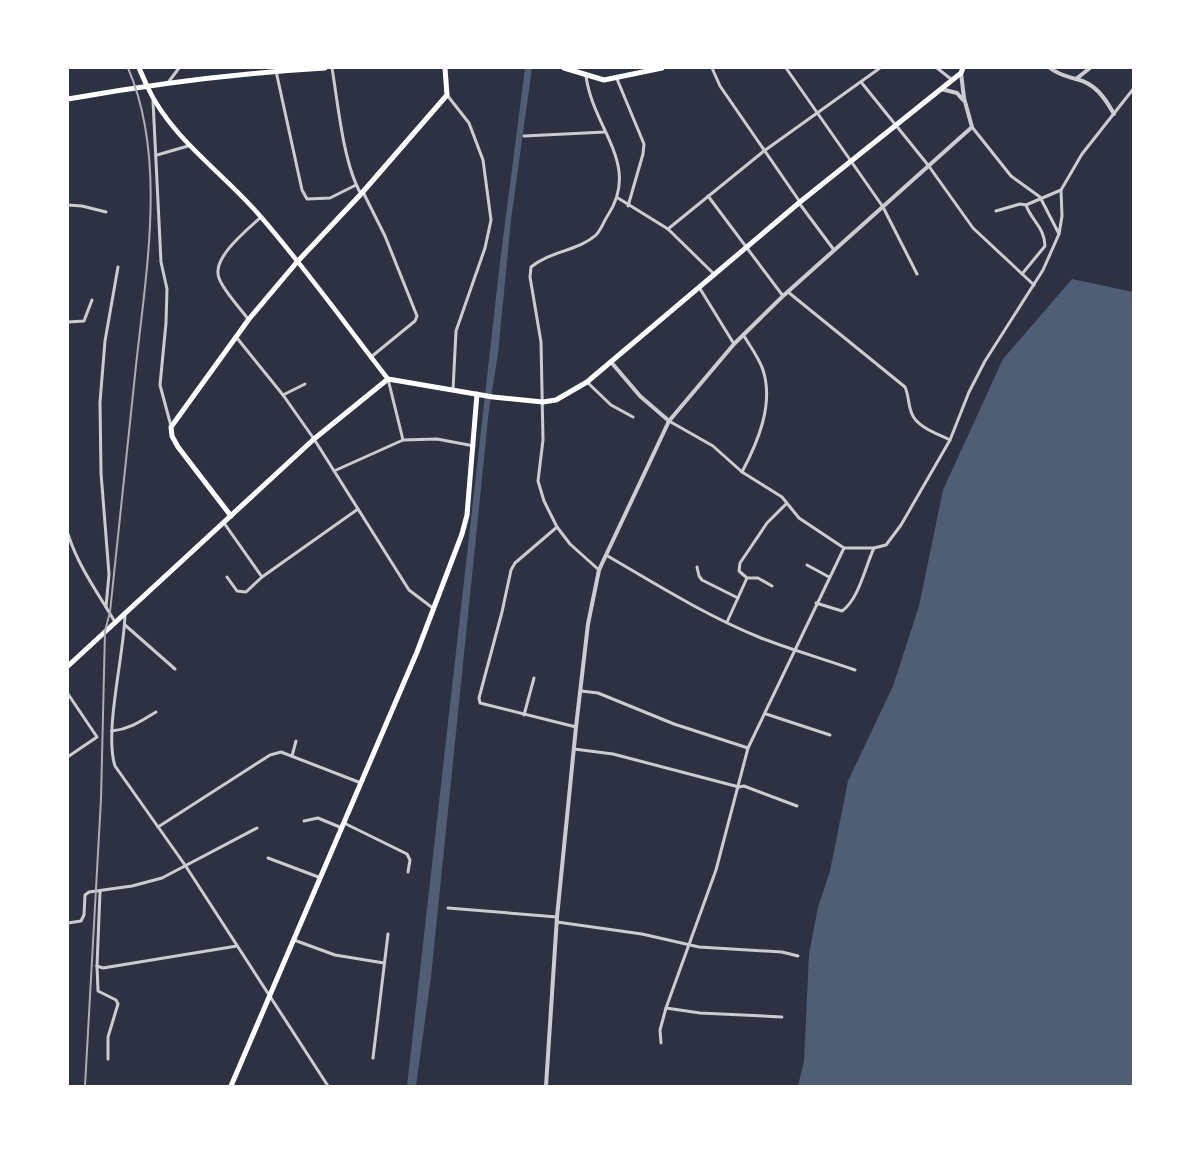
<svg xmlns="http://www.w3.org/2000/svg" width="1201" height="1154" viewBox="0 0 1201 1154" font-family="Rubik,sans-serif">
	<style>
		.water { fill: #4f5d75 }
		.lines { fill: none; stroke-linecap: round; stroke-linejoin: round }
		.minor { stroke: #caccd0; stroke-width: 3 }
		.tertiary { stroke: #caccd0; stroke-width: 4 }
		.secondary { stroke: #fff; stroke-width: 4.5 }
		.primary { stroke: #fff; stroke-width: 5 }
		.rail { stroke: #abadb3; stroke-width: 2 }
	</style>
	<rect width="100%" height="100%" fill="#2d3142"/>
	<g class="water">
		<path d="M525,68H532L511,220L498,354L489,410L431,977L416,1086H407L500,262Z"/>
		<path d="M1072,279L1133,292V1086H798L804,1061L809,954L818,907L830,871L848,781L893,686L919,606L943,490L1003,359Z"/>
	</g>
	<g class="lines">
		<g class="minor">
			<path d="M332,68C338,103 343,163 361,194"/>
			<path d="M712,68L720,86L800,202"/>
			<path d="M786,68L883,207L917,274"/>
			<path d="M937,68L951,79"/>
			<path d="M276,71L302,190L307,199L330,198L356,185"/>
			<path d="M586,76C593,129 641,164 608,215C604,221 601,230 596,235C578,251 550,251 531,267L530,277L541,342L543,440L538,481L544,501L557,527L570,544L599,570"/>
			<path d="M617,79L644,144L643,154L628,206"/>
			<path d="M861,82L928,165L973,228L1034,285"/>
			<path d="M167,84L179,68"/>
			<path d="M447,95L469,123L483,160L491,220L485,248L456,331L453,390"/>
			<path d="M153,101L161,262L167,289L166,323L160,385L171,426"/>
			<path d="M524,136L605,132"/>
			<path d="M157,155L188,146"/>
			<path d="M363,192L385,236L417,316L415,321L371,357"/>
			<path d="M708,196L783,296"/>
			<path d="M618,198L668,229L714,274"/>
			<path d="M799,203L834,250"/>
			<path d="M68,205L82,206L106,212"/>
			<path d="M996,211L1020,204L1026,205L1061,190L1082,154L1134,88"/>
			<path d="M668,229L764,151L880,68"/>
			<path d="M1059,234L1062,216L1061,190"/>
			<path d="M1022,274L1045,246C1045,228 1031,220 1026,205"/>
			<path d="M699,287L734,344"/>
			<path d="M788,292L905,387C909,396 908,405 912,414C917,427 938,434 950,440"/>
			<path d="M248,319C240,308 223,290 219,278C211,258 248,229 261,217"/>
			<path d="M68,322L84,321L92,300"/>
			<path d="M237,338L283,395L314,439L409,590L434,609"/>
			<path d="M388,379L403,440"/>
			<path d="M587,382L611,405L633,417"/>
			<path d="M283,395L305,384"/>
			<path d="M669,421L713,446L742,472L782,497L799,518L844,548H874L886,545L901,525L950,440L969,392L985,361L1043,270L1059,234L1040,197L1011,176L972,127"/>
			<path d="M334,471L403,440L437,439L474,446"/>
			<path d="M742,472C758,442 774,404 763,370C759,358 750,346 744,336"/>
			<path d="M224,523L262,577"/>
			<path d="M557,527L515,563L511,570L502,612L479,698L480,703L576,727"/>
			<path d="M68,534C78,566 98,593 115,622"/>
			<path d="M606,555C657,585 707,616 761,638C792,650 824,659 855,670"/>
			<path d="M807,565L829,577"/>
			<path d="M697,567L699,576L702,580L738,598"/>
			<path d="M227,577L237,591L246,592L262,577L358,509"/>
			<path d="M747,578H758L772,586"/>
			<path d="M816,603L842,611C859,599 865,567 874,548"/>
			<path d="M106,607L109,574L101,473L100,402L105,341L118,267"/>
			<path d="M125,615C124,655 104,732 115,766L185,865L328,1086"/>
			<path d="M727,622L747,578L739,571L740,563L767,523L786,504"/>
			<path d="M125,625L175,669"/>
			<path d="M581,691L598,693L674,724L748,748"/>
			<path d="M68,694L97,737L69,756"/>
			<path d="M766,714L830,735"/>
			<path d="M524,715L534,678"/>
			<path d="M112,731C130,729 141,721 156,712"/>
			<path d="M574,749L613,754L739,787L744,786L797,806"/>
			<path d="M292,756L296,741"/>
			<path d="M304,821L318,818L342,828"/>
			<path d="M344,823L407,854L410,860L408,872"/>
			<path d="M158,827L270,755L281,752L361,783"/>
			<path d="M268,858L321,878"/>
			<path d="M100,892L97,966L103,968L237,946"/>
			<path d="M448,908L557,917"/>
			<path d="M557,922L642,934L699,947L782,952L798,956"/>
			<path d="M68,923L81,921L84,915L85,895L89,892L132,886L162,878L257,828"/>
			<path d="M294,940L335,955L384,963"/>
			<path d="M97,966L98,991L116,1000L118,1004L108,1037V1059"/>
			<path d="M666,1008L700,1013L782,1017"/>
			<path d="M661,1043L660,1030L666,1008L716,870L748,748L844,548"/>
			<path d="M373,1058L388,934"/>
		</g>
		<g class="tertiary">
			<path d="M1050,68C1059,75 1066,76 1076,79C1095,83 1105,98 1114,114"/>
			<path d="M1076,79L1090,68"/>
			<path d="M941,89L957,93L963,100"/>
			<path d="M611,362L640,396L669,421"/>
			<path d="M546,1086L557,917L576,727L588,624L599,570L669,421L734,344L783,296L972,127L964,98L961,73"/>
		</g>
		<path class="secondary" d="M147,86C172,140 224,173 261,217C306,269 346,325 388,379"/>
		<g class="primary">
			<path d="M139,68L147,86"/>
			<path d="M564,68L604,80L662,68"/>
			<path d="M68,99C152,84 239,73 325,68"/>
			<path d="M231,516L178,447L172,436L171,427L249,319L297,262L361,194L447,95L445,68"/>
			<path d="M68,666L314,439L388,379L493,397L543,402L556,400L587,382L800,202L961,73L963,68"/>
			<path d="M231,1086L417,652L462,534L467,515L477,394"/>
		</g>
		<path class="rail" d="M85,1086L101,799L105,631L110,612C118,533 126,454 135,375C145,277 168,160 128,68"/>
	</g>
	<rect width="1201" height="1154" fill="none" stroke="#ffffff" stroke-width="138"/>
</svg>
